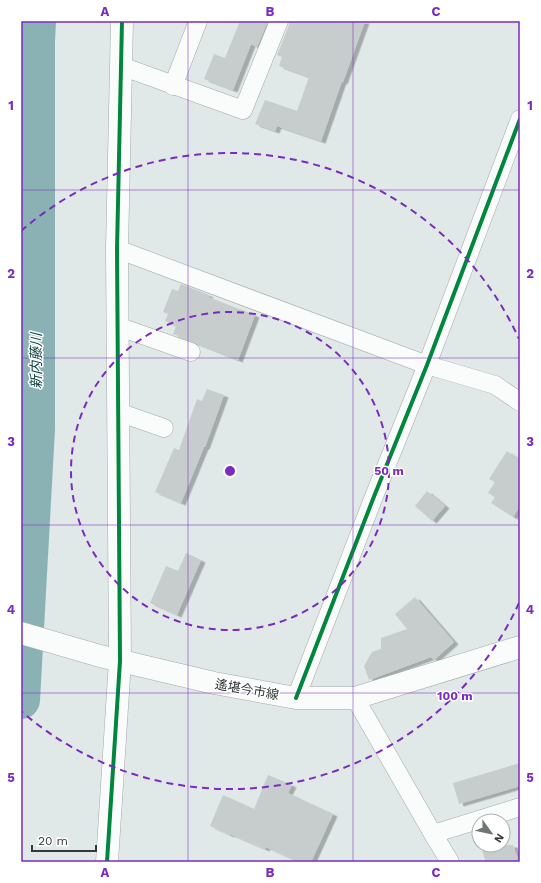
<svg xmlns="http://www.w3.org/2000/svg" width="541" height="883" viewBox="0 0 541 883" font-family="'Work Sans','Noto Sans JP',sans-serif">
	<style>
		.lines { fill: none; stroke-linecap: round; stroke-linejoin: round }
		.stream { stroke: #8ab2b4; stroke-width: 6 }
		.river { stroke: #8ab2b4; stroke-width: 38 }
		.building { fill: #c7cdcd; filter: url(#shadow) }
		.street-casing { stroke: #a3a9a9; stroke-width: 19 }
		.secondary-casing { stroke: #a3a9a9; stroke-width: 23 }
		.street { stroke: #fafcfc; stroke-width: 18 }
		.secondary { stroke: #fafcfc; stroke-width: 22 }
		.cycleway-casing { stroke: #fff; stroke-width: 6 }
		.cycleway { stroke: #00873e; stroke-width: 4 }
		.grid { fill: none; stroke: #7b2cbf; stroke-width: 1; stroke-opacity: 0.55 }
		.ring { fill: none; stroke: #7b2cbf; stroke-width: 2; stroke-dasharray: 7 5 }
		.labels { text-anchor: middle; stroke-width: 3; stroke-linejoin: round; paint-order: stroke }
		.street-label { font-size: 13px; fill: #333939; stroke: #fff }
		.water-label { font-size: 14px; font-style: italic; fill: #0d4144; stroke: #fff }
		.centre { fill: #7b2cbf; stroke: #fff; stroke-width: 2 }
		.ring-label { font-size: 12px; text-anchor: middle; font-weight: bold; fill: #7b2cbf; stroke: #fff; stroke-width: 3; stroke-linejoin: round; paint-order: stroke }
		.neatline { fill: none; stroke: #7b2cbf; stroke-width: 1.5 }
		.grid-label { font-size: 13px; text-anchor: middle; font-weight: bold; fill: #7b2cbf }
	</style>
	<defs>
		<filter id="shadow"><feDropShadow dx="4.5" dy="2.5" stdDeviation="0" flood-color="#0004"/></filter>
	</defs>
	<rect width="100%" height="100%" fill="#e0e8e8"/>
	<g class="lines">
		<path class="stream" d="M21,428L36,429"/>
		<path class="river" d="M21,700L36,429V41L37,21"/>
	</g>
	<g class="building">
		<path d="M240,21H268L257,47L251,44L233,90L204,79L214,54L225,58Z"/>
		<path d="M289,21H365L343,82L342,81L321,141L277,126L275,131L255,124L265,100L297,111L309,77L279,66L282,57L277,55L289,25Z"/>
		<path d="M181,284L209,295L208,297L255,315L238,360L173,334L176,326L165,321L168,314L163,312L172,289L178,291Z"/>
		<path d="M207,389L224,395L205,447H204L181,503L155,492L174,448L179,450L197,399L202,401Z"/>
		<path d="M507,451L520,460V506L513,517L491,503L495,497L488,493L495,482L489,479Z"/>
		<path d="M427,491L445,506L432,521L415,506Z"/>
		<path d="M186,553L201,560L177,615L150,603L166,566L178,571Z"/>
		<path d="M415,597L454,642L434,660L431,657L369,680L364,666L372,652L381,649V638L407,629L395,614Z"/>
		<path d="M520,763V786L459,804L453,783Z"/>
		<path d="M268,775L292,785L288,793L333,814L311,862H299L266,847L265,849L230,834V835L210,826L223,795L254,809Z"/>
		<path d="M480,845H513L518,859L508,862H486Z"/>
	</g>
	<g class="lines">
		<defs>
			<g id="street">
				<path d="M121,66L243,110L279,21"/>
				<path d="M173,86L198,21"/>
				<path d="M117,249L427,365L495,385L520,402"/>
				<path d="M117,326L191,352"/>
				<path d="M118,412L164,428"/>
				<path d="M296,698L373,499L427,365L520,119"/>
				<path d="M355,698L433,834L450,862"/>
				<path d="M433,834L520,807"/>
			</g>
			<g id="secondary">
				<path d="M21,633L100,656L214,683L296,698H355L520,647"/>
				<path d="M107,862L120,661L117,249L122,21"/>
			</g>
		</defs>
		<use href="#street" class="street-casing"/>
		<use href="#secondary" class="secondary-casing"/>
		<use href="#street" class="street"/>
		<use href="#secondary" class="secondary"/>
		<defs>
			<g id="cycleway">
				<path d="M296,698L373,499L427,365L520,119"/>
				<path d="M107,862L120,661L117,249L122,21"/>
			</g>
		</defs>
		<use href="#cycleway" class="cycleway-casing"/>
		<use href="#cycleway" class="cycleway"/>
	</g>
	<path class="grid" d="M188,21V862M353,21V862M21,190H520M21,358H520M21,525H520M21,693H520"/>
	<g class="ring">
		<circle cx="230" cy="471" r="159"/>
		<path d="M519 603A318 318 0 0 1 21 711M21 231A318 318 0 0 1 519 339"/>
	</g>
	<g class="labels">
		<g class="street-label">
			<text transform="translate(247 689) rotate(10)" y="5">遙堪今市線</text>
		</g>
		<g class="water-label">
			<text transform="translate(36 361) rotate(-90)" y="5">新内藤川</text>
		</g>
	</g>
	<circle cx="230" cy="471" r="6" class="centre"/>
	<g class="ring-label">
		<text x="389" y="475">50 m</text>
		<text x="455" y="700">100 m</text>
	</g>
	<rect width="541" height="883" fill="none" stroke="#ffffff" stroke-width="44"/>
	<g transform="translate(491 833) rotate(123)"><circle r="19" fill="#ffffff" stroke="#adb0b0"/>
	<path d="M0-3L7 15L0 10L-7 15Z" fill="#707676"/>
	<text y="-6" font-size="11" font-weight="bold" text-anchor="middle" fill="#333939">N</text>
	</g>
	<path d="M32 845v6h64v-6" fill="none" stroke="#333939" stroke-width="2"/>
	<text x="38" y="845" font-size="12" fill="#333939" stroke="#ffffff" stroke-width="3" paint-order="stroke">20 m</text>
	<rect x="22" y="22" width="497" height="839" class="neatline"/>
	<g class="grid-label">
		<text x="105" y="16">A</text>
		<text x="270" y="16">B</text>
		<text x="436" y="16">C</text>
		<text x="11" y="110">1</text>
		<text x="530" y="110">1</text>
		<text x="11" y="278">2</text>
		<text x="530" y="278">2</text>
		<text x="11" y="446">3</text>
		<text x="530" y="446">3</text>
		<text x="11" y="614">4</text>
		<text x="530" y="614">4</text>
		<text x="11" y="782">5</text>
		<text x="530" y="782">5</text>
		<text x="105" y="877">A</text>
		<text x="270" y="877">B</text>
		<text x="436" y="877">C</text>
	</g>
</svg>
